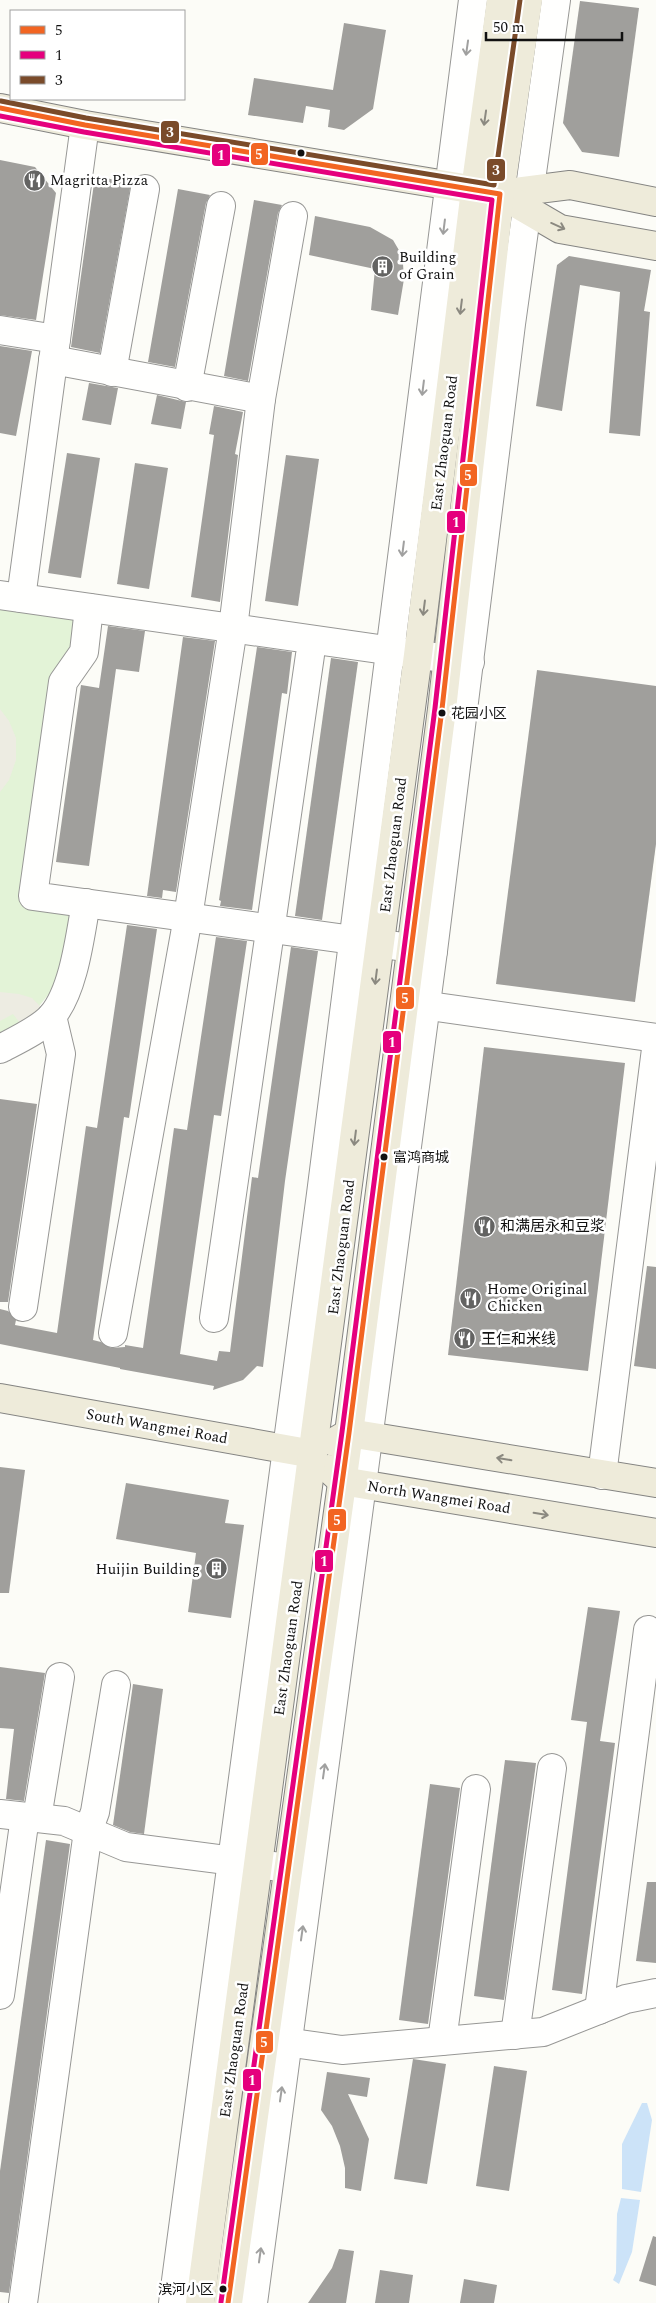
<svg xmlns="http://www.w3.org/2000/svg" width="656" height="2303" viewBox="0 0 656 2303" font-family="Spectral,'Noto Sans SC',serif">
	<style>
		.green { fill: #e3f3d7 }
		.plaza { fill: #edece2 }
		.water { fill: #cce3f8 }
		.building { fill: #a09f9c }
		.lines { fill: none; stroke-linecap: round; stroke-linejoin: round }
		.minor-casing { stroke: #979795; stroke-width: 30 }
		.major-casing { stroke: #848482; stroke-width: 30 }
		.minor { stroke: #fffffe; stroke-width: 28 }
		.major { stroke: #eeebda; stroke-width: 28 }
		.bus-1-casing { stroke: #fff; stroke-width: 9 }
		.bus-2-casing { stroke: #fff; stroke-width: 9 }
		.bus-3-casing { stroke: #fff; stroke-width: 9 }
		.bus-1 { stroke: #f26522; stroke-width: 5 }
		.bus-2 { stroke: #e5007d; stroke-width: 5 }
		.bus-3 { stroke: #7a4b2a; stroke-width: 5 }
		.oneway { stroke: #a0a09f }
		.oneway2 { stroke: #8b8980 }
		.bus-dot { fill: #111; stroke: #fff; stroke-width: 2 }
		.labels { text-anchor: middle; stroke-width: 5; stroke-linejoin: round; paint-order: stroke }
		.bus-label { font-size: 14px; fill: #111; stroke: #fff; text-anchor: start }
		.poi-label { font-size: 15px; fill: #111; stroke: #fff; text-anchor: start }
		.street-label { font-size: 15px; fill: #111; stroke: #fff }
		.line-badge { stroke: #fff; stroke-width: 2 }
		.badge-label { font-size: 14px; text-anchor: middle; font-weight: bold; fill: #fff }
	</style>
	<rect width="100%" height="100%" fill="#fcfcf7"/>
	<path class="green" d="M0,602L74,612L71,651L24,886L71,912L64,961L51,991L23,1027L0,1038Z"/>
	<g class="plaza">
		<path d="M0,709L9,721L16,738V760L9,780L0,792Z"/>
		<path d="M0,992L19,994L32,998L41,1007L23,1027L13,1014L0,1021Z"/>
	</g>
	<g class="water">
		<path d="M642,2103H647L652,2120L641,2192L622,2189V2144Z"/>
		<path d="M621,2198L640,2200L632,2252L619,2284L613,2280L616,2273L617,2214Z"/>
	</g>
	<g class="building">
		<path d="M580,1L639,8L619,157L582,152L563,123Z"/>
		<path d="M344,23L386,30L373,109L344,130L328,127L330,110L306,106L303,123L248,115L254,78L333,90Z"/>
		<path d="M0,160L35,167L56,193L36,320L0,315Z"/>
		<path d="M95,176L131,183L100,353L71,347Z"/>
		<path d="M178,189L210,195L206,203L175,367L148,362Z"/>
		<path d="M254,200L282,205L278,213L248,381L224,376Z"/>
		<path d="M315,216L370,227L393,240L400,252L403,264L404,279L398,315L371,310L375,269L309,255Z"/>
		<path d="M569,256L651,270L644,311L650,312L640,436L609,433L620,292L580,285L562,411L536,406L557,265Z"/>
		<path d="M0,346L32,351L16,436L0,433Z"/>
		<path d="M89,383L118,388L111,425L82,420Z"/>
		<path d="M157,395L186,402L181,429L151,424Z"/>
		<path d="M214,406L243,412L235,454L238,455L220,602L191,597L214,435L209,434Z"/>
		<path d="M67,453L100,458L81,578L48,573Z"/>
		<path d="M286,455L319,459L298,606L265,601Z"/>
		<path d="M135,463L168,468L149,589L117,584Z"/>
		<path d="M108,626L145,631L139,672L116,669L89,866L56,862L81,685L99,688Z"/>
		<path d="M183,637L215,641L176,892L163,890L162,898L147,896Z"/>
		<path d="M257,647L292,652L287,694L282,693L252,910L220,906L221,901L219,900Z"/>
		<path d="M331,658L358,662L322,920L295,916Z"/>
		<path d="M537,670L656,686V844L635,1002L496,984Z"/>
		<path d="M127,925L157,929L129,1118L124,1117L93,1340L101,1342L111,1348L125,1347V1345L143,1348L174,1128L187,1130L216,937L247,941L221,1116L214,1115L180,1354L217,1361L219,1351L230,1352L252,1177L258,1178L291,947L318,951L285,1181L263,1367L257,1366L243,1380L213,1390L214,1386L120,1369V1368L0,1344V1309L8,1311L16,1320L15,1325L57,1333L86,1126L97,1128Z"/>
		<path d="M484,1047L625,1063L588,1371L448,1355Z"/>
		<path d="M0,1099L37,1104L8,1302H0Z"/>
		<path d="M647,1266L656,1267V1369L634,1366Z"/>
		<path d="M0,1467L25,1470L9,1593H0Z"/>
		<path d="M126,1483L229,1500L225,1523L244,1525L231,1618L188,1612L196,1553L116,1539Z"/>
		<path d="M588,1607L620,1611L600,1741L615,1743L582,1994L552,1990L587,1722L571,1720Z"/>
		<path d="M0,1667L45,1673L24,1801L6,1799L14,1729L0,1728Z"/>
		<path d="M133,1684L163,1689L144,1834L130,1832L113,1825Z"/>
		<path d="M505,1760L536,1763L504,2000L474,1996Z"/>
		<path d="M430,1784L460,1788L428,2024L399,2020Z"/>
		<path d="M46,1840L70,1844L9,2293L0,2292V2171Z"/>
		<path d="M647,1882H656V1963L636,1961Z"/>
		<path d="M413,2059L446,2064L427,2184L394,2179Z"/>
		<path d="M494,2066L527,2071L509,2191L476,2186Z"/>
		<path d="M327,2072L370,2078L367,2097L348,2094L369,2139L361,2191L345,2188V2168L340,2146L332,2126L321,2110Z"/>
		<path d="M653,2236L656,2237V2286L639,2281Z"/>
		<path d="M339,2249L354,2251L346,2303H308L332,2268Z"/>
		<path d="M380,2270L413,2275L409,2303H375Z"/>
		<path d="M464,2279L497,2285L494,2303H460Z"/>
	</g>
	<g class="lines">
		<defs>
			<g id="minor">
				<path d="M0,330L56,339"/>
				<path d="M53,360L261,399"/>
				<path d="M112,372L145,189"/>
				<path d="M187,387L221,206"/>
				<path d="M0,595L470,662"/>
				<path d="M21,598L85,125"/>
				<path d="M89,608L84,652L63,682L33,896L433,951"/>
				<path d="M233,628L261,399L293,216"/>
				<path d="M408,1003L656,1038"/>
				<path d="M0,1049C15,1041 41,1029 52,1016C74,990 80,936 86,903"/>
				<path d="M23,1307L61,1054L52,1016"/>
				<path d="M214,1318L310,655"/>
				<path d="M113,1333L188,917L231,641"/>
				<path d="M602,1475L656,1049"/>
				<path d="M0,1814L64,1821L126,1847L288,1868"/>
				<path d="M37,1818L60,1677"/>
				<path d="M0,1995L25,1817"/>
				<path d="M599,2010L648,1630"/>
				<path d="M515,2035L552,1768"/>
				<path d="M271,2040L342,2050L543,2032L626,1999L656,1993"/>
				<path d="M442,2041L476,1789"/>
				<path d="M23,2303L88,1831L95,1812L116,1685"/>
				<path d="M173,2303L321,1194L473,0"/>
				<path d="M253,2303L433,951L511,324L556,0"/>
			</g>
			<g id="major">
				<path d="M0,108L85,125L500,194L570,185L656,202"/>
				<path d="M500,194L560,229L656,246"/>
				<path d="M0,1398L313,1454"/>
				<path d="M334,1442L349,1433L656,1483"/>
				<path d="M329,1469L342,1481L656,1533"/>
				<path d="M200,2303L418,655L475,190L501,0"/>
				<path d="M228,2303L349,1433L442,709L500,194L528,0"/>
			</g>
		</defs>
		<use href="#minor" class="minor-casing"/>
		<use href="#major" class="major-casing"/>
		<use href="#minor" class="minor"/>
		<use href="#major" class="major"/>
		<defs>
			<path id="bus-1" d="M0,108L85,125L500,194L442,709L349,1433L228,2303"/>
			<path id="bus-2" d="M0,116L84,132L492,200L435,708L342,1432L221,2302"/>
			<path id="bus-3" d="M1,101L86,118L494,185L520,0"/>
		</defs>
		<use href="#bus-1" class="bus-1-casing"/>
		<use href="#bus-2" class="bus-2-casing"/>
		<use href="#bus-3" class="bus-3-casing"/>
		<use href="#bus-1" class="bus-1"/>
		<use href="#bus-2" class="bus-2"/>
		<use href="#bus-3" class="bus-3"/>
	</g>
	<defs><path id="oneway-shaft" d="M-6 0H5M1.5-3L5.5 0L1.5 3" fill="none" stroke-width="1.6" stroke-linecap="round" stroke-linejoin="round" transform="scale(1.25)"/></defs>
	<g class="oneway">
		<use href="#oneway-shaft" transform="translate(467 48) rotate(98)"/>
		<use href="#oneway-shaft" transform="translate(444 227) rotate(97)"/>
		<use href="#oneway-shaft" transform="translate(423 388) rotate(97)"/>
		<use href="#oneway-shaft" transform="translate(403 549) rotate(97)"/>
		<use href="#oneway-shaft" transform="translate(324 1771) rotate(-82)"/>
		<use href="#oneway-shaft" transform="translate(302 1933) rotate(-82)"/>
		<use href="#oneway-shaft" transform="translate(281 2094) rotate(-82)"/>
		<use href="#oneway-shaft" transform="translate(260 2255) rotate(-82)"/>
	</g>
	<g class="oneway2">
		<use href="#oneway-shaft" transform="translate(485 118) rotate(98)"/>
		<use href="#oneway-shaft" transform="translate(558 226) rotate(24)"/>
		<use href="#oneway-shaft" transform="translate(461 307) rotate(97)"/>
		<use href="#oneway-shaft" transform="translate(424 608) rotate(97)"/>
		<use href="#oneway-shaft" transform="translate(376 977) rotate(97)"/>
		<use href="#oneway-shaft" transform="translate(355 1138) rotate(97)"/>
		<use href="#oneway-shaft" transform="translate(504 1459) rotate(-171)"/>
		<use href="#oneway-shaft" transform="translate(541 1514) rotate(9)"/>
	</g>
	<defs>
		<symbol id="restaurant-disc" viewBox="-11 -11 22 22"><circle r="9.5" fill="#636362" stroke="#fff"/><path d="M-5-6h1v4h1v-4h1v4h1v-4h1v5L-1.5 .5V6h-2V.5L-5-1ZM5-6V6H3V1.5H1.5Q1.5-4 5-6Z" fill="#fff"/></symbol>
		<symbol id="building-disc" viewBox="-11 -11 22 22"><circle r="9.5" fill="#636362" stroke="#fff"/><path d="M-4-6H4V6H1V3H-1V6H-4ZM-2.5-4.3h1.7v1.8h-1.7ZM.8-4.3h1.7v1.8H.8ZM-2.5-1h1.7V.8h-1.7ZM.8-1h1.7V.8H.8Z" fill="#fff"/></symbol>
	</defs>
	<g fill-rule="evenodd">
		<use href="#restaurant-disc" x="22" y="168" width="25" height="25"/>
		<use href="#building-disc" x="370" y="254" width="25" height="25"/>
		<use href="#restaurant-disc" x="472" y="1214" width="25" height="25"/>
		<use href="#restaurant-disc" x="458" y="1286" width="25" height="25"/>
		<use href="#restaurant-disc" x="452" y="1326" width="25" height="25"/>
		<use href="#building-disc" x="204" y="1556" width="25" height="25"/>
	</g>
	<g class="bus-dot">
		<circle cx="301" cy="153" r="4.5"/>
		<circle cx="442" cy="713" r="4.5"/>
		<circle cx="384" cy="1157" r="4.5"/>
		<circle cx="223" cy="2289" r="4.5"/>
	</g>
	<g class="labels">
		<g class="bus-label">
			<text x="451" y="718">花园小区</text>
			<text x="393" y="1162">富鸿商城</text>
			<text x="214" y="2294" text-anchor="end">滨河小区</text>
		</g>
		<g class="poi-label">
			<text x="50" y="185">Magritta Pizza</text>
			<text x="399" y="262">Building<tspan x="399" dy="17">of Grain</tspan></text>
			<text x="500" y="1231">和满居永和豆浆</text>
			<text x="487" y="1294">Home Original<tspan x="487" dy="17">Chicken</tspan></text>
			<text x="481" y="1344">王仁和米线</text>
			<text x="200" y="1574" text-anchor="end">Huijin Building</text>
		</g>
		<g class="street-label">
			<text transform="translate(444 443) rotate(-83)" y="5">East Zhaoguan Road</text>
			<text transform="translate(393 845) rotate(-83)" y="5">East Zhaoguan Road</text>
			<text transform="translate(341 1247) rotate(-83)" y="5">East Zhaoguan Road</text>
			<text transform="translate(157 1426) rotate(10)" y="5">South Wangmei Road</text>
			<text transform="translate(439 1497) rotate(9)" y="5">North Wangmei Road</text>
			<text transform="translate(288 1648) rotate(-82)" y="5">East Zhaoguan Road</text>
			<text transform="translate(234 2050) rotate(-82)" y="5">East Zhaoguan Road</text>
		</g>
	</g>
	<g class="line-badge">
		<rect x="160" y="120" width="20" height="24" rx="5" fill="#7a4b2a"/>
		<rect x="250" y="142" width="19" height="24" rx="5" fill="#f26522"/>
		<rect x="211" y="143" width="20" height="24" rx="5" fill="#e5007d"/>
		<rect x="486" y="158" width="20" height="24" rx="5" fill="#7a4b2a"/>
		<rect x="459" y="463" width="19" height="24" rx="5" fill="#f26522"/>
		<rect x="446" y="510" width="20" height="24" rx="5" fill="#e5007d"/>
		<rect x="395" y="986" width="20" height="24" rx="5" fill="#f26522"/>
		<rect x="382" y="1030" width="20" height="24" rx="5" fill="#e5007d"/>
		<rect x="327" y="1508" width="20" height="24" rx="5" fill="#f26522"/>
		<rect x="314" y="1549" width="20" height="24" rx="5" fill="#e5007d"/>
		<rect x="255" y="2030" width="19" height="24" rx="5" fill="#f26522"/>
		<rect x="242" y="2068" width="20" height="24" rx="5" fill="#e5007d"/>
	</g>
	<g class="badge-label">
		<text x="170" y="137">3</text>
		<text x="259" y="159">5</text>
		<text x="221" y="160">1</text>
		<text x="496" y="175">3</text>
		<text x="468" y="480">5</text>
		<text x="456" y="527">1</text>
		<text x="405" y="1003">5</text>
		<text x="392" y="1047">1</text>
		<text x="337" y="1525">5</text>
		<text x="324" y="1566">1</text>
		<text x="264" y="2047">5</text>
		<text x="252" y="2085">1</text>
	</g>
	<rect x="10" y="10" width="175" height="90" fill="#ffffff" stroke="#a0a0a0"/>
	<rect x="20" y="26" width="25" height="8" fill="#f26522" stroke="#a0a0a0"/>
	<text x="55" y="35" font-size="15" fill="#111111">5</text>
	<rect x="20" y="51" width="25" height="8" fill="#e5007d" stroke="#a0a0a0"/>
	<text x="55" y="60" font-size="15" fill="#111111">1</text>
	<rect x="20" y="76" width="25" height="8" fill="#7a4b2a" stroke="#a0a0a0"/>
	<text x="55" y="85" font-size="15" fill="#111111">3</text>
	<path d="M486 32v8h136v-8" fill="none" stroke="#111111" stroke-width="2.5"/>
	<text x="493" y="32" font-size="15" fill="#111111" stroke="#ffffff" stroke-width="4" paint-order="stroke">50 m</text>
</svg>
